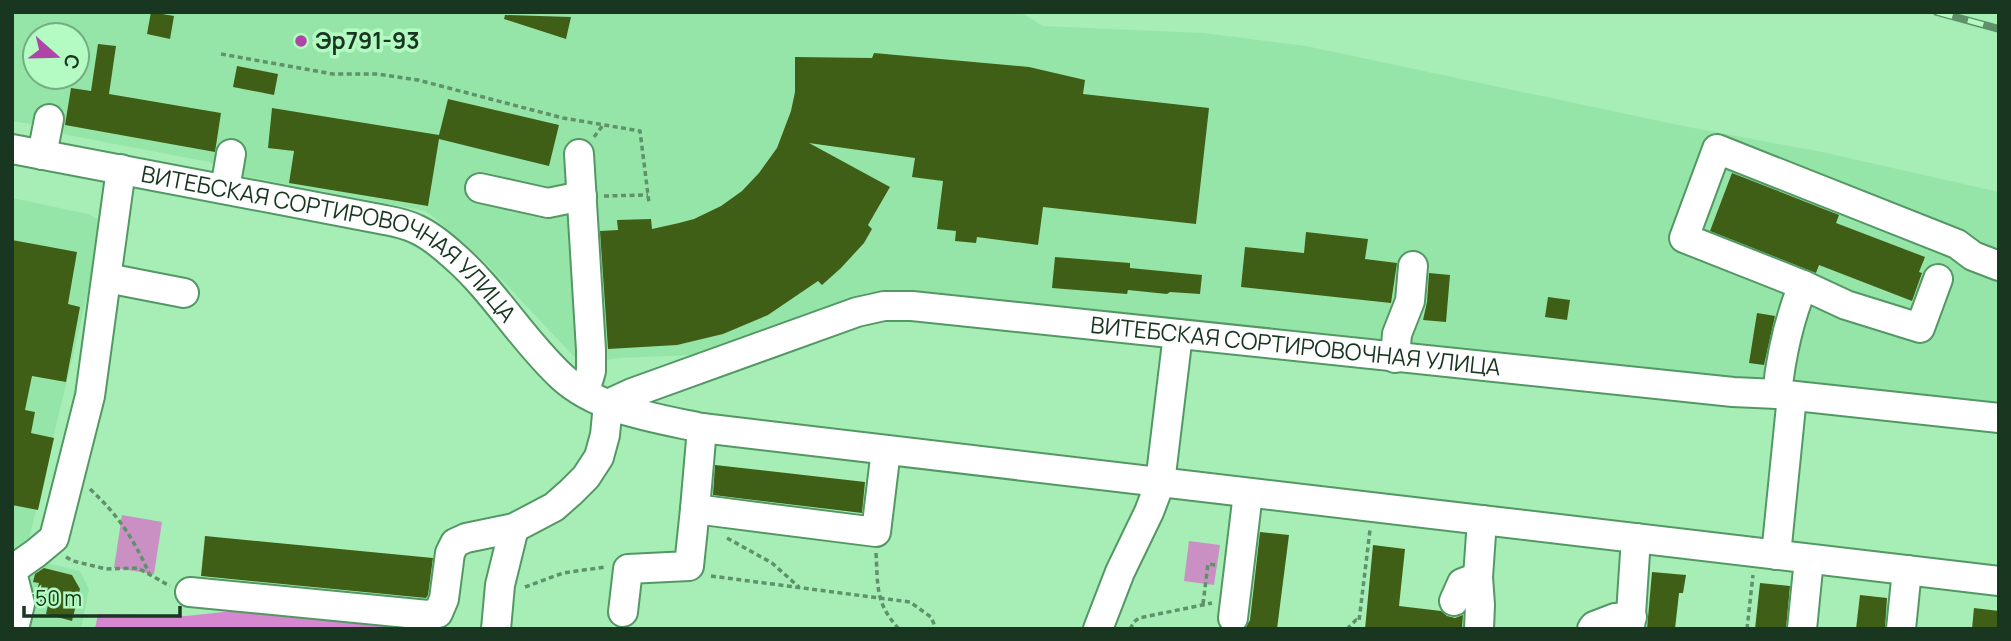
<svg xmlns="http://www.w3.org/2000/svg" width="2011" height="641" viewBox="0 0 2011 641" font-family="Manrope,sans-serif">
	<style>
		.built { fill: #96e5a8; fill-rule: evenodd }
		.green { fill: #ca90c4 }
		.forest { fill: #d787cf }
		.building { fill: #3f5f16 }
		.lines { fill: none; stroke-linecap: round; stroke-linejoin: round }
		.minor-casing { stroke: #539864; stroke-width: 32 }
		.path { stroke: #5f916b; stroke-width: 3.5; stroke-dasharray: 5 3.5; stroke-linecap: butt }
		.minor { stroke: #fff; stroke-width: 28 }
		.rail-casing { stroke: #5e906a; stroke-width: 8 }
		.rail { stroke: #b3fbc2; stroke-width: 5; stroke-dasharray: 16; stroke-linecap: butt }
		.poi-dot { fill: #af45a7; stroke: #b3fbc2; stroke-width: 2.5 }
		.labels { text-anchor: middle; stroke-width: 7; stroke-linejoin: round; paint-order: stroke }
		.poi-label { font-size: 23px; font-weight: bold; fill: #193621; stroke: #b3fbc2; text-anchor: start }
		.street-label { font-size: 23px; fill: #193621; stroke: #b3fbc2 }
	</style>
	<rect width="100%" height="100%" fill="#a6eeb6"/>
	<g class="built">
		<path d="M12,12H1020L1043,26L1203,33L1306,46L1683,126L1822,152L1999,192V410L1386,351L869,292L746,341L710,350L691,355L621,358L580,363L485,262L426,211L238,175L209,162L68,135L43,126L12,121ZM35,35H77V77H35Z"/>
		<path d="M12,198L88,214L102,221L101,238L28,543L43,562L80,571L89,589L81,629H12Z"/>
	</g>
	<g class="green">
		<path d="M122,515L162,522L154,574L114,568Z"/>
		<path d="M1189,541L1220,545L1214,585L1184,581Z"/>
	</g>
	<path class="forest" d="M243,610L393,626V629H95L98,614L186,616Z"/>
	<g class="building">
		<path d="M151,12L174,16L170,39L147,34Z"/>
		<path d="M505,15L571,17L566,39L504,19Z"/>
		<path d="M98,44L116,46L109,94L221,113L215,152L65,125L71,88L91,91Z"/>
		<path d="M874,53L1029,67L1085,80L1083,94L1209,108L1196,224L1043,207L1038,245L977,237L976,243L955,241L956,231L937,229L943,181L912,177L915,158L809,143L890,187L868,225L872,229L864,243L841,268L822,285L818,281L768,315L723,334L677,345L608,349L600,231L618,230L617,220L651,219L652,229L679,223L694,219L721,206L742,191L759,173L777,148L791,111L795,92V57L872,58Z"/>
		<path d="M237,66L278,74L274,95L233,87Z"/>
		<path d="M448,99L559,125L549,166L439,139L428,206L289,183L294,151L268,148L272,108L439,135Z"/>
		<path d="M1732,173L1839,215L1836,223L1925,257L1919,272L1922,273L1912,301L1819,265L1816,273L1710,231Z"/>
		<path d="M1306,232L1368,239L1365,259L1397,263L1391,303L1241,287L1245,247L1304,253Z"/>
		<path d="M12,240L77,252L68,304L80,307L66,382L32,376L25,410L35,412L31,433L54,438L38,510L12,505Z"/>
		<path d="M1055,257L1130,263V268L1202,275L1200,294L1170,292L1167,294L1128,290L1127,294L1052,288Z"/>
		<path d="M1429,273L1450,275L1446,322L1423,320L1427,302Z"/>
		<path d="M1548,297L1570,300L1567,320L1545,317Z"/>
		<path d="M1757,313L1775,316L1764,365L1749,363Z"/>
		<path d="M715,465L865,482L862,513L713,495Z"/>
		<path d="M1260,532L1289,535L1277,629H1245L1250,620Z"/>
		<path d="M205,536L433,558L428,595L426,598L201,576Z"/>
		<path d="M1373,545L1405,549L1399,606L1441,611L1447,616L1455,618L1463,615L1462,629H1365Z"/>
		<path d="M44,568L72,575L80,589L72,621L46,614L48,605L36,602L35,597L39,583L33,582L35,574Z"/>
		<path d="M1652,572L1686,575L1683,593H1679L1675,629H1647Z"/>
		<path d="M1760,583L1790,586L1786,629H1755Z"/>
		<path d="M1860,595L1887,598L1885,629H1856Z"/>
		<path d="M1974,608L1999,611V629H1972Z"/>
	</g>
	<g class="lines">
		<defs>
			<g id="minor">
				<path id="s1" d="M12,149L385,220C395,222 406,224 416,229C430,235 443,246 455,257C495,292 522,340 562,377C598,410 655,418 702,428L1999,581"/>
				<path d="M579,154L591,350V371L585,392"/>
				<path d="M42,155L49,119"/>
				<path d="M480,188L548,203L582,196"/>
				<path d="M225,189L231,154"/>
				<path d="M107,278L184,293"/>
				<path d="M1938,279L1920,328L1846,305L1803,285L1684,238L1717,149L1957,244L1973,256L1999,266"/>
				<path d="M1395,358L1397,334L1410,301L1413,266"/>
				<path d="M1777,394C1781,355 1788,322 1803,285"/>
				<path id="s2" d="M608,404L632,393L857,312L884,306H912L1733,392L1777,394L1999,418"/>
				<path d="M702,428L695,509L876,532L886,450"/>
				<path d="M1776,555L1792,396"/>
				<path d="M12,570L36,553L54,538L90,396L121,169"/>
				<path d="M12,572L20,604L14,629"/>
				<path d="M190,592L428,615L438,613L444,599L450,553L455,543L466,538L514,528L554,507L571,492L586,477L599,457L605,435L608,404"/>
				<path d="M1454,601L1462,583L1478,577"/>
				<path d="M623,612L628,569L689,566L695,509"/>
				<path d="M1233,618L1248,493"/>
				<path d="M496,629L500,585L514,528"/>
				<path d="M1098,629L1120,572L1149,512L1160,483L1178,334"/>
				<path d="M1479,629L1480,605L1478,577L1482,520"/>
				<path d="M1592,629L1594,626L1615,618L1632,617"/>
				<path d="M1630,629L1636,538"/>
				<path d="M1802,629L1809,559"/>
				<path d="M1901,629L1907,570"/>
			</g>
		</defs>
		<use href="#minor" class="minor-casing"/>
		<g class="path">
			<path d="M221,54L333,74H378L418,80L563,118L640,131L649,203"/>
			<path d="M594,137L603,125"/>
			<path d="M604,196L648,195"/>
			<path d="M90,489C119,516 133,538 149,573"/>
			<path d="M727,538L772,563L799,587"/>
			<path d="M876,553C878,586 875,603 899,629"/>
			<path d="M66,557L73,561L106,569L138,568L170,586"/>
			<path d="M711,576L910,602L931,617L936,629"/>
			<path d="M525,587L563,573L605,567"/>
			<path d="M1203,604L1208,564L1216,565"/>
			<path d="M1130,629L1134,622L1139,618L1212,603"/>
			<path d="M1347,629L1356,620L1359,621L1370,530"/>
			<path d="M1747,629L1753,575"/>
		</g>
		<use href="#minor" class="minor"/>
		<defs>
			<path id="rail" d="M1937,12L1999,29"/>
		</defs>
		<use href="#rail" class="rail-casing"/>
		<use href="#rail" class="rail"/>
	</g>
	<circle class="poi-dot" cx="301" cy="41" r="7"/>
	<g class="labels">
		<g class="poi-label">
			<text x="315" y="49">Эр791-93</text>
		</g>
		<g class="street-label">
			<text dy="8" stroke="none"><textPath href="#s1" startOffset="338">ВИТЕБСКАЯ СОРТИРОВОЧНАЯ УЛИЦА</textPath></text>
			<text dy="8" stroke="none"><textPath href="#s2" startOffset="707">ВИТЕБСКАЯ СОРТИРОВОЧНАЯ УЛИЦА</textPath></text>
		</g>
	</g>
	<rect width="2011" height="641" fill="none" stroke="#193621" stroke-width="28"/>
	<g transform="translate(56 56) rotate(110)"><circle r="33" fill="#b3fbc2" stroke="#75ac82" stroke-width="2"/>
	<path d="M0-5L12 26L0 18L-12 26Z" fill="#af45a7"/>
	<text y="-10" font-size="19" font-weight="bold" text-anchor="middle" fill="#193621">С</text>
	</g>
	<path d="M24 606v10h156v-10" fill="none" stroke="#193621" stroke-width="3.5"/>
	<text x="35" y="606" font-size="21" fill="#193621" stroke="#b3fbc2" stroke-width="5" paint-order="stroke">50 m</text>
</svg>
